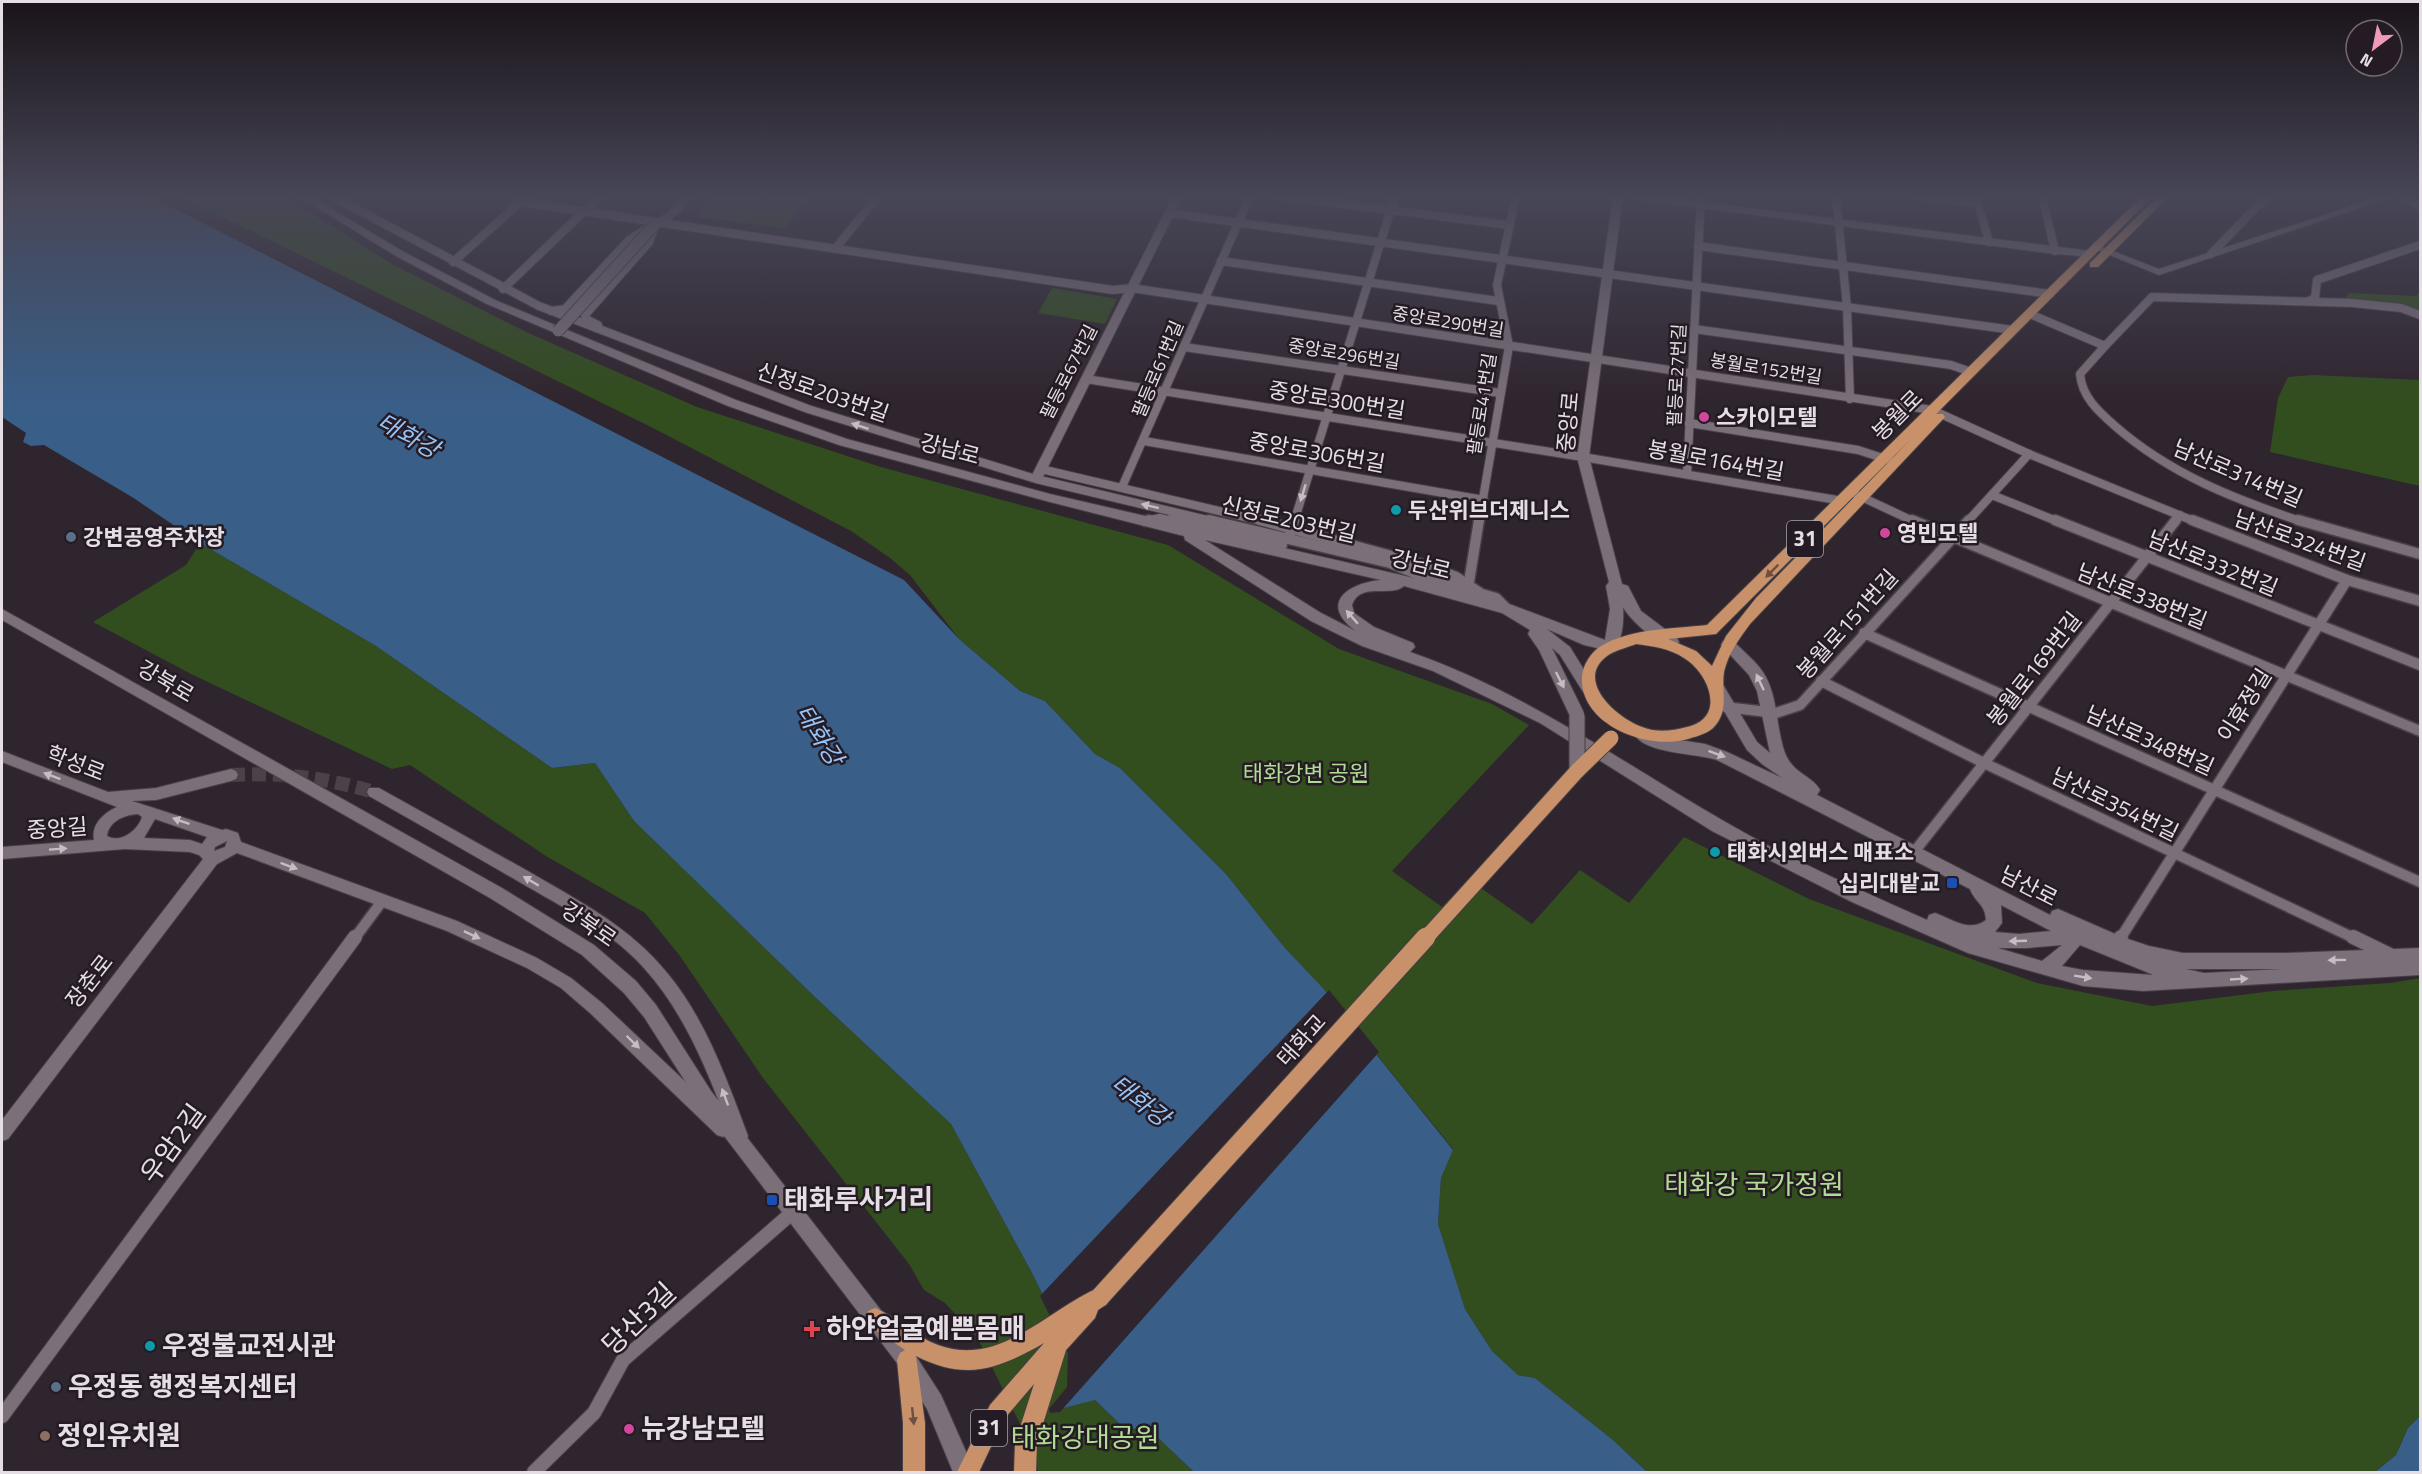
<svg xmlns="http://www.w3.org/2000/svg" width="2422" height="1474" viewBox="0 0 2422 1474" font-family="'Titillium Web','Noto Sans KR',sans-serif">
	<style>
		.green { fill: #324d1e }
		.water { fill: #395e88 }
		.pier { fill: #2f252e }
		.lines { fill: none; stroke-linecap: round; stroke-linejoin: round }
		.tertiary-tunnel { stroke: #4a4149; stroke-width: 14; stroke-dasharray: 14 7; stroke-linecap: butt }
		.minor-far2-casing { stroke: #484047; stroke-width: 10 }
		.minor-far1-casing { stroke: #484047; stroke-width: 13 }
		.minor-casing { stroke: #484047; stroke-width: 16 }
		.tertiary-casing { stroke: #484047; stroke-width: 2 }
		.secondary-casing { stroke: #484047; stroke-width: 2 }
		.primary-casing { stroke: #484047; stroke-width: 2 }
		.minor-far2 { stroke: #7b6f79; stroke-width: 8 }
		.minor-far1 { stroke: #7b6f79; stroke-width: 10 }
		.minor { stroke: #7b6f79; stroke-width: 14 }
		.tertiary { fill: #7b6f79; fill-rule: evenodd }
		.secondary { fill: #7b6f79; fill-rule: evenodd }
		.primary { fill: #c89169; fill-rule: evenodd }
		.secondary-bridge-far1-casing { stroke: #484047; stroke-width: 13; stroke-linecap: butt }
		.secondary-bridge-casing { stroke: #484047; stroke-width: 17; stroke-linecap: butt }
		.primary-bridge-far1-casing { stroke: #484047; stroke-width: 17; stroke-linecap: butt }
		.primary-bridge-casing { stroke: #484047; stroke-width: 21; stroke-linecap: butt }
		.secondary-bridge-far1 { stroke: #7b6f79; stroke-width: 11 }
		.secondary-bridge { stroke: #7b6f79; stroke-width: 15 }
		.primary-bridge-far1 { stroke: #c89169; stroke-width: 15 }
		.primary-bridge { stroke: #c89169; stroke-width: 19 }
		.oneway { fill: #c5bdc4 }
		.oneway2 { fill: #6e5043 }
		.hotel-dot { fill: #d1479c; stroke: #251b24; stroke-width: 2 }
		.culture-dot { fill: #0f9aa8; stroke: #251b24; stroke-width: 2 }
		.service-dot { fill: #5c6f8a; stroke: #251b24; stroke-width: 2 }
		.transit-dot { fill: #1a4fb4; stroke: #251b24; stroke-width: 2 }
		.health-dot { fill: #e0444e; stroke: #251b24; stroke-width: 2 }
		.education-dot { fill: #8d6e63; stroke: #251b24; stroke-width: 2 }
		.labels { text-anchor: middle; stroke-width: 5; stroke-linejoin: round; paint-order: stroke }
		.far-street-label { font-size: 18px; fill: #e5dee4; stroke: #251b24 }
		.shield { fill: #251b24; stroke: #aba4aa; stroke-width: 1.5 }
		.shield-label { font-size: 21px; font-weight: bold; fill: #e5dee4 }
		.street-label { font-size: 22px; fill: #e5dee4; stroke: #251b24 }
		.poi-label { font-size: 22px; font-weight: bold; fill: #e5dee4; stroke: #251b24; text-anchor: start }
		.park-label { font-size: 22px; fill: #b0dd93; stroke: #251b24 }
		.water-label { font-size: 24px; font-style: italic; fill: #96c3f7; stroke: #251b24 }
		.near-street-label { font-size: 27px; fill: #e5dee4; stroke: #251b24 }
		.near-park-label { font-size: 27px; fill: #b0dd93; stroke: #251b24 }
		.near-poi-label { font-size: 27px; font-weight: bold; fill: #e5dee4; stroke: #251b24; text-anchor: start }
	</style>
	<rect width="100%" height="100%" fill="#2f252e"/>
	<g class="green">
		<path d="M180,196H283L392,264L526,332L697,407L881,467L1168,545L1339,649L1492,704L1529,725L1392,871L1442,907L1468,879L1532,924L1580,870L1629,903L1684,837L1809,899L2037,983L2152,1006L2273,991L2390,983L2420,978V1416L2408,1428L2396,1455L2375,1472H1647L1613,1440L1535,1378L1518,1375L1492,1351L1465,1309L1438,1224L1441,1178L1453,1149L1323,988L1285,948L1226,874L1120,768L1095,754L1045,701L1020,691L959,639L910,575L890,558L851,531L651,427Z"/>
		<path d="M713,196H811L784,228L697,217Z"/>
		<path d="M1052,288L1117,299L1105,324L1038,313Z"/>
		<path d="M2420,291V311L2345,299L2349,293L2416,296Z"/>
		<path d="M2313,375L2420,380V486L2270,452L2278,398L2288,377Z"/>
		<path d="M200,543L376,646L552,768L595,763L634,821L817,999L951,1124L1032,1273L1095,1400L1121,1425L1154,1434L1194,1472H1038L1034,1452L977,1337L945,1303L924,1290L909,1264L763,1078L680,956L645,913L546,856L410,765L392,769L191,674L93,622L186,565Z"/>
	</g>
	<g class="water">
		<path d="M2,196H150L904,580L959,639L1020,691L1045,701L1095,754L1120,768L1226,874L1285,948L1323,988L1453,1150L1441,1178L1438,1224L1465,1309L1492,1351L1518,1375L1535,1378L1613,1440L1647,1472H1194L1154,1434L1121,1425L1095,1400L1052,1411L1070,1388L1071,1352L1032,1273L951,1124L817,999L634,821L595,763L552,768L376,646L200,543L132,497L44,445L31,446L23,442L26,433L2,417Z"/>
		<path d="M2420,1416V1472H2375L2396,1455L2408,1428Z"/>
	</g>
	<path class="pier" d="M1329,990L1379,1052L1060,1412L1050,1413L1049,1409L1067,1387L1068,1353L1040,1296Z"/>
	<g class="lines">
		<path class="tertiary-tunnel" d="M231,775C280,772 327,778 374,792"/>
		<defs>
			<g id="minor-far2">
				<path d="M332,196L539,306L808,409L1036,479L1216,522"/>
				<path d="M1279,196L1509,225"/>
				<path d="M1836,196L1847,307L1850,399"/>
				<path d="M1917,196L1978,203"/>
				<path d="M1976,196L1989,242"/>
				<path d="M2042,196L2055,251"/>
				<path d="M2402,196L2420,206"/>
				<path d="M521,202L1113,290L1132,288L1932,410L2029,454L2196,522"/>
				<path d="M1169,213L2013,330"/>
				<path d="M1698,246L2050,294"/>
				<path d="M835,249L878,196"/>
				<path d="M2211,254L2267,196"/>
				<path d="M1221,261L1498,301"/>
				<path d="M453,262L525,198"/>
				<path d="M503,289L600,196"/>
				<path d="M2309,301L2315,298L2317,280L2420,245"/>
				<path d="M551,311L565,309L629,240L648,228"/>
				<path d="M2030,314L2105,346L2152,297L2353,303L2401,308L2420,315"/>
				<path d="M598,325L586,319L585,315L649,242L655,226"/>
				<path d="M1694,329L1951,365L1971,372"/>
				<path d="M2105,346L2080,374C2082,397 2098,411 2115,426C2170,474 2234,499 2303,522"/>
				<path d="M1184,347L1500,393"/>
				<path d="M1086,379L1583,457L1843,501"/>
				<path d="M1689,423L1858,450L1892,461"/>
				<path d="M1144,441L1484,500"/>
				<path d="M1041,469L1266,522"/>
				<path d="M1687,474L1701,196"/>
				<path d="M1122,487L1250,196"/>
				<path d="M1851,492L1915,522"/>
				<path d="M1992,495L2059,522"/>
				<path d="M1145,521L1160,518L1176,522"/>
				<path d="M1294,522L1395,196"/>
				<path d="M1479,522L1509,346L1497,285L1516,196"/>
				<path d="M1967,522L2029,454"/>
				<path d="M2175,522L2180,515"/>
			</g>
			<g id="minor-far1">
				<path d="M1170,520L1282,545"/>
				<path d="M1209,520L1390,563L1432,580"/>
				<path d="M1260,520L1428,566L1456,577L1480,593"/>
				<path d="M1912,520L2420,731"/>
				<path d="M2055,520L2420,665"/>
				<path d="M2192,520L2347,580L2420,601"/>
				<path d="M2298,520L2420,554"/>
				<path d="M1145,521L1149,520"/>
				<path d="M1290,534L1294,520"/>
				<path d="M1426,578L1496,598L1507,609"/>
				<path d="M1469,582L1479,520"/>
				<path d="M1864,633L2420,882"/>
				<path d="M1821,681L1984,763L2356,939"/>
				<path d="M1725,707L1776,713L1800,705L1969,520"/>
				<path d="M1918,847L2176,520"/>
				<path d="M354,939L383,900"/>
				<path d="M2120,939L2347,580"/>
			</g>
			<g id="minor">
				<path d="M2353,937L2390,955"/>
				<path d="M2117,943L2121,937"/>
				<path d="M2,1416L355,937"/>
				<path d="M534,1472L594,1413L623,1360L793,1212"/>
			</g>
			<g id="tertiary">
				<path d="M2382,196H2396L2159,275L2092,248L2100,246L2159,269Z"/>
				<path d="M2,751L108,792L156,788L231,769L236,771L238,775L236,779L231,781L156,800L132,801L222,830L226,829L238,833L241,842L457,921L537,958L571,978L602,1003L726,1120C706,1067 683,1011 644,968C613,933 568,910 528,887C475,856 422,826 369,796L367,792L369,788H379C428,815 477,843 526,870C577,900 631,927 668,974C706,1020 727,1080 748,1136L746,1142L740,1144L734,1142L730,1132L723,1137L717,1135L590,1013L561,988L527,968L447,931L237,853L217,864L8,1139L2,1141V1120L203,859L199,855L190,852L125,849L2,859V847L94,840C91,824 104,813 117,807L2,762ZM138,814L142,817C138,830 121,844 107,836C109,821 124,815 138,814ZM155,819L207,837L202,844L190,840L144,838ZM227,841L225,847L214,851L215,847Z"/>
			</g>
			<g id="secondary">
				<path d="M298,196H310L404,252L495,300L736,400L847,439L1050,494L1427,581L1512,605L1605,640L1610,609L1606,586L1609,582L1577,457L1613,196H1623L1589,457L1622,584L1628,586L1641,611L1677,638L1679,642L1677,646C1662,650 1630,620 1623,607C1624,619 1623,647 1610,651L1584,645L1547,629L1570,647L1597,691L1595,695H1585L1560,655L1552,648L1583,711L1584,716L1582,720H1572L1570,716L1539,650L1528,634L1530,630L1502,613L1404,586C1391,598 1360,581 1352,605L1354,613L1374,627L1413,643L1415,647L1410,652C1525,692 1618,760 1722,820C1785,857 1859,890 1927,920L1929,915L1935,913C1952,919 1969,933 1986,920C1985,903 1975,903 1970,889L1717,760C1696,753 1645,754 1634,734L1636,730L1641,728L1661,737L1705,744L1727,752L1782,778L1762,764L1747,750L1710,687L1712,683H1722L1757,742L1770,753L1757,691L1749,675L1721,645L1723,641H1733C1742,650 1752,658 1760,668C1779,692 1775,726 1785,753C1793,774 1813,776 1820,790L1817,795L2050,915L2052,911L2058,909L2122,937L2149,946L2183,953H2284L2420,948V975L2143,991L2083,986L1968,953L1852,902L1712,831L1540,723L1433,671L1362,646L1311,621L1185,540L1184,536L1050,502L839,445L728,406L487,304L396,256ZM1205,540L1381,580C1348,583 1318,604 1356,631L1321,613ZM2001,905L2051,931L2019,934L1995,932L2002,923ZM2062,945L2042,961L1998,948H2027ZM2080,945L2149,973L2153,975L2083,970L2062,966ZM2186,969H2282L2204,973Z"/>
				<path d="M683,196H694C684,208 669,227 652,225V221L667,213Z"/>
				<path d="M1173,196H1183L1042,479L1040,482H1032L1030,479Z"/>
				<path d="M1627,196H1656L2091,251L2096,254L2091,257L2055,254L1632,199Z"/>
				<path d="M2,609L502,888L594,945L636,981L656,1005L711,1091L914,1353L941,1395L975,1472H953L927,1409L900,1367L699,1103L644,1017L624,993L582,955L490,898L2,620Z"/>
			</g>
			<g id="primary">
				<path d="M2142,196H2153L1936,414H1943L1945,417L1750,624C1739,639 1728,654 1724,672C1721,692 1730,711 1713,728C1705,735 1694,737 1684,740C1645,749 1579,724 1582,676C1583,665 1591,652 1601,646C1632,628 1672,629 1707,625ZM1912,438L1756,598L1726,636L1712,666L1696,651L1668,639L1716,634ZM1636,644C1652,646 1669,648 1684,658C1709,673 1727,718 1687,727C1672,731 1657,733 1642,727C1615,717 1572,678 1610,654C1617,650 1628,647 1636,644Z"/>
				<path d="M2158,196H2169L2098,267H2090V263Z"/>
				<path d="M1100,1287L1107,1290L1110,1297L1107,1304L1098,1310L1095,1318L1066,1350L1037,1443L1036,1472H1014L1015,1443L1034,1384L1004,1419L979,1472H957L990,1405L1044,1343C997,1370 966,1381 916,1356L925,1423V1472H903V1423L897,1360L900,1353L905,1350L868,1325L865,1318L868,1311L875,1308C897,1317 915,1337 938,1345C1000,1368 1048,1309 1100,1287Z"/>
			</g>
		</defs>
		<use href="#minor-far2" class="minor-far2-casing"/>
		<use href="#minor-far1" class="minor-far1-casing"/>
		<use href="#minor" class="minor-casing"/>
		<use href="#tertiary" class="tertiary-casing"/>
		<use href="#secondary" class="secondary-casing"/>
		<use href="#primary" class="primary-casing"/>
		<use href="#minor-far2" class="minor-far2"/>
		<use href="#minor-far1" class="minor-far1"/>
		<use href="#minor" class="minor"/>
		<use href="#tertiary" class="tertiary"/>
		<use href="#secondary" class="secondary"/>
		<use href="#primary" class="primary"/>
		<defs>
			<path id="secondary-bridge-far1" d="M558,331L656,223"/>
			<path id="secondary-bridge" d="M1577,716V771"/>
			<path id="primary-bridge-far1" d="M1425,939L1577,771L1611,738"/>
			<path id="primary-bridge" d="M1100,1297L1426,937"/>
		</defs>
		<use href="#secondary-bridge-far1" class="secondary-bridge-far1-casing"/>
		<use href="#secondary-bridge" class="secondary-bridge-casing"/>
		<use href="#primary-bridge-far1" class="primary-bridge-far1-casing"/>
		<use href="#primary-bridge" class="primary-bridge-casing"/>
		<use href="#secondary-bridge-far1" class="secondary-bridge-far1"/>
		<use href="#secondary-bridge" class="secondary-bridge"/>
		<use href="#primary-bridge-far1" class="primary-bridge-far1"/>
		<use href="#primary-bridge" class="primary-bridge"/>
	</g>
	<defs><path id="oneway-solid" d="M-6-.8H1V-3.2L6.5 0L1 3.2V.8H-6Z" transform="scale(1.5)"/></defs>
	<g class="oneway">
		<use href="#oneway-solid" transform="translate(860 426) rotate(-162)"/>
		<use href="#oneway-solid" transform="translate(1303 493) rotate(107)"/>
		<use href="#oneway-solid" transform="translate(1150 506) rotate(-166)"/>
		<use href="#oneway-solid" transform="translate(1352 617) rotate(-131)"/>
		<use href="#oneway-solid" transform="translate(1560 680) rotate(63)"/>
		<use href="#oneway-solid" transform="translate(1760 682) rotate(-115)"/>
		<use href="#oneway-solid" transform="translate(1717 754) rotate(20)"/>
		<use href="#oneway-solid" transform="translate(52 776) rotate(-159)"/>
		<use href="#oneway-solid" transform="translate(181 821) rotate(-161)"/>
		<use href="#oneway-solid" transform="translate(58 849) rotate(-4)"/>
		<use href="#oneway-solid" transform="translate(289 866) rotate(20)"/>
		<use href="#oneway-solid" transform="translate(531 881) rotate(-149)"/>
		<use href="#oneway-solid" transform="translate(472 935) rotate(25)"/>
		<use href="#oneway-solid" transform="translate(2018 941) rotate(178)"/>
		<use href="#oneway-solid" transform="translate(2337 960) rotate(179)"/>
		<use href="#oneway-solid" transform="translate(2083 977) rotate(9)"/>
		<use href="#oneway-solid" transform="translate(2239 979) rotate(-3)"/>
		<use href="#oneway-solid" transform="translate(633 1042) rotate(44)"/>
		<use href="#oneway-solid" transform="translate(725 1097) rotate(-110)"/>
	</g>
	<g class="oneway2">
		<use href="#oneway-solid" transform="translate(1772 571) rotate(135)"/>
		<use href="#oneway-solid" transform="translate(913 1416) rotate(84)"/>
	</g>
	<linearGradient id="sky" x2="0" y2="1"><stop stop-color="#1a1419"/><stop offset="0.49" stop-color="#474657"/><stop offset="1" stop-color="#474657" stop-opacity="0"/></linearGradient>
	<rect width="2422" height="402" fill="url(#sky)"/>
	<g class="hotel-dot">
		<circle cx="1704" cy="417" r="6"/>
		<circle cx="1885" cy="533" r="6"/>
		<circle cx="629" cy="1429" r="6"/>
	</g>
	<g class="culture-dot">
		<circle cx="1396" cy="510" r="6"/>
		<circle cx="1715" cy="852" r="6"/>
		<circle cx="150" cy="1346" r="6"/>
	</g>
	<g class="service-dot">
		<circle cx="71" cy="537" r="6"/>
		<circle cx="56" cy="1387" r="6"/>
	</g>
	<g class="transit-dot">
		<rect x="1946" y="877" width="12" height="12" rx="3"/>
		<rect x="766" y="1194" width="12" height="12" rx="3"/>
	</g>
	<path class="health-dot" d="M809 1320h6v6h6v6h-6v6h-6v-6h-6v-6h6z"/>
	<circle class="education-dot" cx="45" cy="1436" r="6"/>
	<g class="labels">
		<g class="far-street-label">
			<text transform="translate(1448 322) rotate(9)" y="6">중앙로290번길</text>
			<text transform="translate(1344 354) rotate(9)" y="6">중앙로296번길</text>
			<text transform="translate(1158 369) rotate(-67)" y="6">팔등로61번길</text>
			<text transform="translate(1766 369) rotate(9)" y="6">봉월로152번길</text>
			<text transform="translate(1069 372) rotate(-63)" y="6">팔등로67번길</text>
			<text transform="translate(1677 375) rotate(-87)" y="6">팔등로27번길</text>
			<text transform="translate(1482 404) rotate(-81)" y="6">팔등로41번길</text>
		</g>
		<g class="shield">
			<rect x="1787" y="521" width="36" height="36" rx="4.5"/>
			<rect x="971" y="1410" width="36" height="36" rx="4.5"/>
		</g>
		<g class="shield-label">
			<text x="1805" y="546">31</text>
			<text x="989" y="1435">31</text>
		</g>
		<g class="street-label">
			<text transform="translate(823 392) rotate(19)" y="8">신정로203번길</text>
			<text transform="translate(1337 400) rotate(9)" y="8">중앙로300번길</text>
			<text transform="translate(1897 415) rotate(-45)" y="8">봉월로</text>
			<text transform="translate(1568 422) rotate(-85)" y="8">중앙로</text>
			<text transform="translate(950 449) rotate(15)" y="8">강남로</text>
			<text transform="translate(1317 452) rotate(10)" y="8">중앙로306번길</text>
			<text transform="translate(1716 460) rotate(10)" y="8">봉월로164번길</text>
			<text transform="translate(2238 473) rotate(23)" y="8">남산로314번길</text>
			<text transform="translate(1289 519) rotate(13)" y="8">신정로203번길</text>
			<text transform="translate(2300 540) rotate(20)" y="8">남산로324번길</text>
			<text transform="translate(2213 563) rotate(22)" y="8">남산로332번길</text>
			<text transform="translate(1421 564) rotate(14)" y="8">강남로</text>
			<text transform="translate(2142 596) rotate(22)" y="8">남산로338번길</text>
			<text transform="translate(1847 624) rotate(-48)" y="8">봉월로151번길</text>
			<text transform="translate(2034 669) rotate(-52)" y="8">봉월로169번길</text>
			<text transform="translate(166 681) rotate(30)" y="8">강북로</text>
			<text transform="translate(2244 705) rotate(-58)" y="8">이휴정길</text>
			<text transform="translate(2150 740) rotate(24)" y="8">남산로348번길</text>
			<text transform="translate(76 763) rotate(21)" y="8">학성로</text>
			<text transform="translate(2115 804) rotate(26)" y="8">남산로354번길</text>
			<text transform="translate(57 828) rotate(-4)" y="8">중앙길</text>
			<text transform="translate(2029 886) rotate(27)" y="8">남산로</text>
			<text transform="translate(589 924) rotate(35)" y="8">강북로</text>
			<text transform="translate(89 981) rotate(-52)" y="8">장춘로</text>
			<text transform="translate(1301 1040) rotate(-48)" y="8">태화교</text>
		</g>
		<g class="poi-label">
			<text x="1716" y="425">스카이모텔</text>
			<text x="1408" y="518">두산위브더제니스</text>
			<text x="1897" y="541">영빈모텔</text>
			<text x="83" y="545">강변공영주차장</text>
			<text x="1727" y="860">태화시외버스 매표소</text>
			<text x="1940" y="891" text-anchor="end">십리대밭교</text>
		</g>
		<g class="park-label">
			<text x="1306" y="781">태화강변 공원</text>
		</g>
		<g class="water-label">
			<text transform="translate(408 436) rotate(29)" y="8">태화강</text>
			<text transform="translate(819 735) rotate(58)" y="8">태화강</text>
			<text transform="translate(1140 1101) rotate(38)" y="8">태화강</text>
		</g>
		<g class="near-street-label">
			<text transform="translate(173 1144) rotate(-54)" y="9">우암2길</text>
			<text transform="translate(639 1319) rotate(-44)" y="9">당산3길</text>
		</g>
		<g class="near-park-label">
			<text x="1754" y="1194">태화강 국가정원</text>
			<text x="1085" y="1447">태화강대공원</text>
		</g>
		<g class="near-poi-label">
			<text x="784" y="1209">태화루사거리</text>
			<text x="826" y="1338">하얀얼굴예쁜몸매</text>
			<text x="162" y="1355">우정불교전시관</text>
			<text x="68" y="1396">우정동 행정복지센터</text>
			<text x="641" y="1438">뉴강남모텔</text>
			<text x="57" y="1445">정인유치원</text>
		</g>
	</g>
	<rect width="2422" height="1474" fill="none" stroke="#e5dee4" stroke-width="6"/>
	<g transform="translate(2374 48) rotate(212)"><circle r="28" fill="#251b24" stroke="#726971" stroke-width="1.5"/>
	<path d="M0-4.5L10 22L0 15L-10 22Z" fill="#ef9ab8"/>
	<text y="-9" font-size="16" font-weight="bold" text-anchor="middle" fill="#e5dee4">N</text>
	</g>
</svg>
